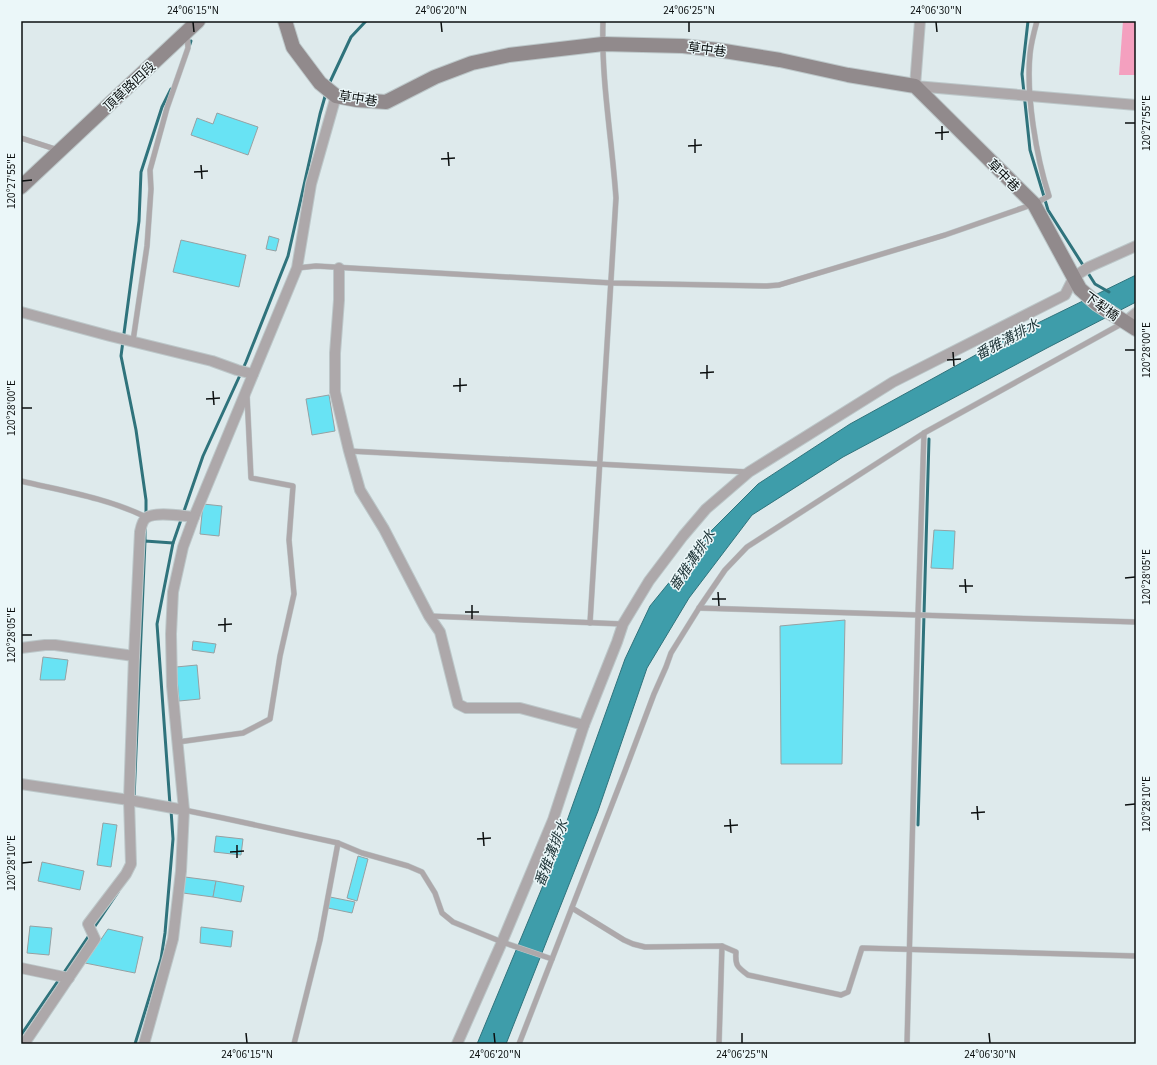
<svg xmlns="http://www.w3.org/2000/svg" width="1157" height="1065" viewBox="0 0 1157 1065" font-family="Georgia,'Noto Sans TC',serif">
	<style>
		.green { fill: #f4a0bf }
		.water { fill: #3e9daa; stroke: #2f737c }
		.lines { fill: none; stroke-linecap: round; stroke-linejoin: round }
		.stream { stroke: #2f737c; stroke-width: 3 }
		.building { fill: #68e3f4; stroke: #96a1a3 }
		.lane-casing { stroke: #bcc7c9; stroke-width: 6 }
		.street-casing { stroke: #bcc7c9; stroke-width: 12 }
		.secondary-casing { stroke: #bcc7c9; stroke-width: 16 }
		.lane { stroke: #ada8aa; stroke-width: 5 }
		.street { stroke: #ada8aa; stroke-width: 10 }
		.secondary { stroke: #918a8c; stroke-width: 14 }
		.ticks { fill: none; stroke: #0c1010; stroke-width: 1.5 }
		.labels { text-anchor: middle; stroke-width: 3; stroke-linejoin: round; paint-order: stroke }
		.street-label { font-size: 13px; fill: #0c1010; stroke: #ebf7f9 }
		.water-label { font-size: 14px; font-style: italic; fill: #1e3437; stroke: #ebf7f9 }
		.neatline { fill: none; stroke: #0c1010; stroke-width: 1.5 }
		.ticks-label { font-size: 10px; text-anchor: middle; fill: #0c1010 }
	</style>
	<rect width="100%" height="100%" fill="#deeaec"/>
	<path class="green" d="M1123,21H1136V75H1119Z"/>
	<path class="water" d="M1136,275V302L1047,348L843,457L752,515L689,598L647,668L598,811L506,1044H477L549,871L625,659L650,606L711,531L758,484L850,424L1001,341Z"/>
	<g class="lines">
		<g class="stream">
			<path d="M1028,21L1022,74L1030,150L1048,210L1095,284L1109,292"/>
			<path d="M189,47L191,41"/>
			<path d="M329,84L351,37L366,21"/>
			<path d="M146,515V500L136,430L121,356L139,221L141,172L162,107L171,89"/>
			<path d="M145,541V526"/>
			<path d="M134,799L145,541L173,543"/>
			<path d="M170,805L157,624L173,543L203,456L246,362L288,256L320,114L326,93"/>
			<path d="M918,825L929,439"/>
			<path d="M93,929L118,892"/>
			<path d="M63,974L90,934"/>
			<path d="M21,1035L60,978"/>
			<path d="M135,1044L161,959L165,933L173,839L171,810"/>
		</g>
	</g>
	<g class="building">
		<path d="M217,113L258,127L248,155L191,135L197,118L213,124Z"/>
		<path d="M269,236L279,239L276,251L266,249Z"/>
		<path d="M181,240L246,255L239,287L173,272Z"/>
		<path d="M329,395L335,431L312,435L306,399Z"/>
		<path d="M203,504L222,506L219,536L200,534Z"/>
		<path d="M934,530L955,531L953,569L931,568Z"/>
		<path d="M845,620L842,764H781L780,626Z"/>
		<path d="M193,641L216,644L214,653L192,650Z"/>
		<path d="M43,657L68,660L65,680H40Z"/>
		<path d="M197,665L200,699L179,701L176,667Z"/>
		<path d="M103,823L117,825L111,867L97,865Z"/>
		<path d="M216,836L243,839L241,855L214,852Z"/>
		<path d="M358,856L368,859L357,901L347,898Z"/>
		<path d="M42,862L84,871L80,890L38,881Z"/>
		<path d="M185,877L216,881L213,897L183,893Z"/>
		<path d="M216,881L244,886L241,902L213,897Z"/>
		<path d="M330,897L355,902L352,913L328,908Z"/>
		<path d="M30,926L52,928L49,955L27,953Z"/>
		<path d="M201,927L233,931L231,947L200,943Z"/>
		<path d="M108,929L143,937L135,973L85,963Z"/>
	</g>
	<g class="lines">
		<defs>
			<g id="lane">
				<path d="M21,138L58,150"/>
				<path d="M297,268L316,266L612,283L767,286L779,285L945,235L1034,204L1049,196C1036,156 1026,95 1030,54C1031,43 1034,32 1037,21"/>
				<path d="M133,341L147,246L151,189L150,170L167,108L188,48L187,35"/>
				<path d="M349,451L748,472"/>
				<path d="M21,481C63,491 107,498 146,517"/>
				<path d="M699,608L1136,622"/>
				<path d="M429,616L623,624"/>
				<path d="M590,623L616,198C612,139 601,80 603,21"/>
				<path d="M178,742L243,733L270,719L280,656L294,594L289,540L293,486L251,478L247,395"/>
				<path d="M184,810L223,818L338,843L362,853L408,866L422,872L435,893L442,913L453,922L502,942L552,959"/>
				<path d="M572,908L624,940L633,944L645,947L722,946L736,952C735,965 737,967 748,975L841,995L848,992L862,948L1136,956"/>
				<path d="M294,1044L320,940L338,843"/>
				<path d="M519,1044L625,771L654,694L666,667L671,653L699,608L725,570L747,547L924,433L1123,323"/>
				<path d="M719,1044L722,946"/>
				<path d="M907,1044L918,615L924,433"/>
			</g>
			<g id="street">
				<path d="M920,21L915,86L1136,105"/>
				<path d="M339,268V300L335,353V392L349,451L360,490L384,529L429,616L440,632L458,704L466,708H520L584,725"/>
				<path d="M21,312L110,336L212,361L237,370L253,374"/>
				<path d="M1125,322L1136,313"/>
				<path d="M21,648L45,645H55L134,656"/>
				<path d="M21,784L129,800L184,810"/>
				<path d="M21,968L69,978"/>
				<path d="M24,1044L95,939L88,924L126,874L131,864L129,800L134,656L140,532C141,527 142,521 146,518C155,511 182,516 194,517L297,268L311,184L336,96"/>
				<path d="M144,1044L173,939L181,871L184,810L172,686L171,634L173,592L183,547L194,517"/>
				<path d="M457,1044L502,942L553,820L584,725L617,642L623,624L649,581L683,536L706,509L749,472L893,382L1065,295L1074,277L1089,267L1136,246"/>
			</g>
			<g id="secondary">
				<path d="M285,21L293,47L320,83L336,96L357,100L386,102L435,77L472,63L509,55L603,44L683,46L718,50L780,60L848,75L915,86L1034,204L1080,289L1097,304L1136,329"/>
				<path d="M21,187L198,21"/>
			</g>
		</defs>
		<use href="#lane" class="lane-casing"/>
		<use href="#street" class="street-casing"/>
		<use href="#secondary" class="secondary-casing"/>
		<use href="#lane" class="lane"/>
		<use href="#street" class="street"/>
		<use href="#secondary" class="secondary"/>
	</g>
	<path class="ticks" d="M193,22L194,32M441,22L442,32M689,22V32M936,22L937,32M1125,123H1135M942,126V140M935,133L949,132M695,139V153M688,146L702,145M448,152L449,166M441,159L455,158M201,165L202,179M194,172L208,171M22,181L32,180M1125,350H1135M953,352L954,366M947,360L961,359M707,365V379M700,373L714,372M460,378V392M453,386L467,385M213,391L214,405M206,399L220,398M22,408H32M1125,578L1135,577M965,579L966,593M959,586H973M718,592L719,606M712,599H726M472,605V619M465,612H479M225,618V632M218,625L232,624M22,635H32M1125,805L1135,804M977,806L978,820M971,813L985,812M730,819L731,833M724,826L738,825M483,832L484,846M477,839L491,838M237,845V858M230,852L244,851M22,863L32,862M246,1033L247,1043M494,1033L495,1043M742,1033V1043M989,1033L990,1043"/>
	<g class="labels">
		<g class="street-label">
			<text transform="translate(707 49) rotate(7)" y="5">草中巷</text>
			<text transform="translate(129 86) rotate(-43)" y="5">頂草路四段</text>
			<text transform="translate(358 98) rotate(9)" y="5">草中巷</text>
			<text transform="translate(1004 175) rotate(45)" y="5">草中巷</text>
			<text transform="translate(1102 306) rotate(36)" y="5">下犁橋</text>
		</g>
		<g class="water-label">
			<text transform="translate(1007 339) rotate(-28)" y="5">番雅溝排水</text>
			<text transform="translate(692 560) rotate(-56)" y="5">番雅溝排水</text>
			<text transform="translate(551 853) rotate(-69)" y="5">番雅溝排水</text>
		</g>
	</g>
	<rect width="1157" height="1065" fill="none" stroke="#ebf7f9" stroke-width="44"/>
	<rect x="22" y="22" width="1113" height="1021" class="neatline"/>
	<g class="ticks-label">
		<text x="193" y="14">24°06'15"N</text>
		<text x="441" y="14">24°06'20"N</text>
		<text x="689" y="14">24°06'25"N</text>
		<text x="936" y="14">24°06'30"N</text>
		<text transform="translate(1146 123) rotate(-90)" y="4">120°27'55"E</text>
		<text transform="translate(11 181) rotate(-90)" y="4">120°27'55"E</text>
		<text transform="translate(1146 350) rotate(-90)" y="4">120°28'00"E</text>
		<text transform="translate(11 408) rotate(-90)" y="4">120°28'00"E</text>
		<text transform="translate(1146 577) rotate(-90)" y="4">120°28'05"E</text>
		<text transform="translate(11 635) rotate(-90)" y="4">120°28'05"E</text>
		<text transform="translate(1146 804) rotate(-90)" y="4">120°28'10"E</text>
		<text transform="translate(11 863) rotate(-90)" y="4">120°28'10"E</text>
		<text x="247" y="1058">24°06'15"N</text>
		<text x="495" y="1058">24°06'20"N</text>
		<text x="742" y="1058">24°06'25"N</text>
		<text x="990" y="1058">24°06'30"N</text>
	</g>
</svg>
